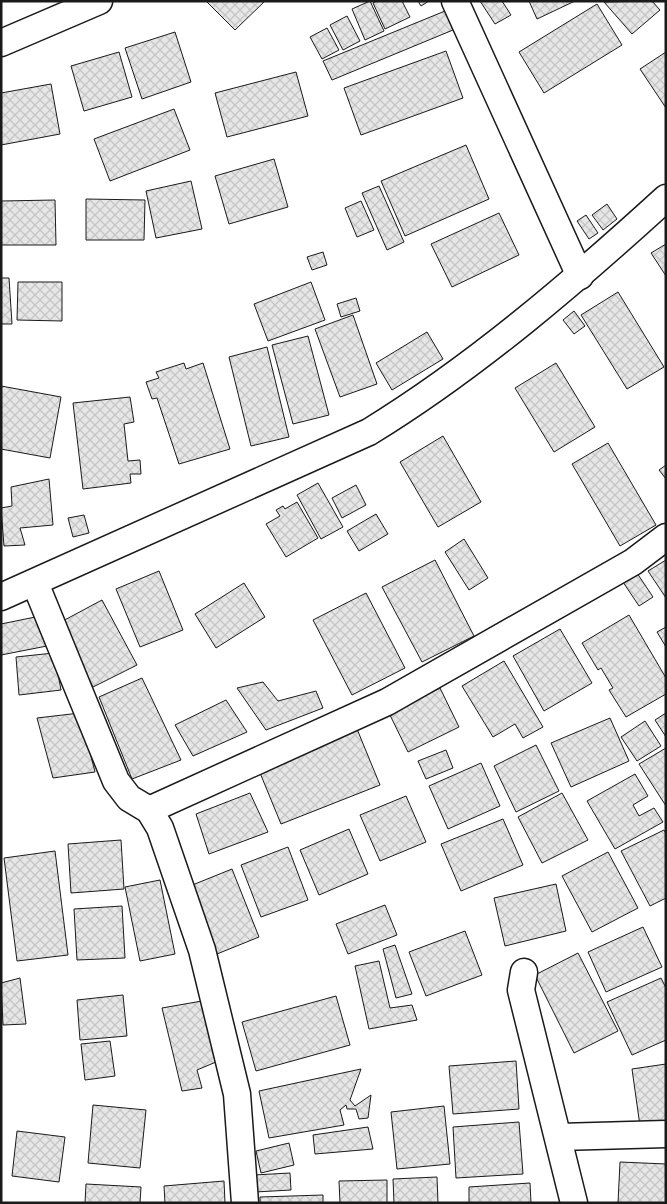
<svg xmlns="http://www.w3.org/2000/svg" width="667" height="1204" viewBox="0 0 667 1204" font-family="Inter,sans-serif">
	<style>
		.building { fill: url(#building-cross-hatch); stroke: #1a1a1a }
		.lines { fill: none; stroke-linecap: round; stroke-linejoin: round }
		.minor-casing { stroke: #1a1a1a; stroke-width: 29 }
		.minor { stroke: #fff; stroke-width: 26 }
	</style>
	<defs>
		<pattern id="building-cross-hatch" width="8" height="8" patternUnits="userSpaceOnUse" patternTransform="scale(1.25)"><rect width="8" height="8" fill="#e6e6e6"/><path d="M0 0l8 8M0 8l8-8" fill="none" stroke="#c5c5c5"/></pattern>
	</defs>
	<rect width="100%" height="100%" fill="#fff"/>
	<g class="building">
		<path d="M206,1H265L235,30Z"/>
		<path d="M370,1L384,31L365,40L352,9Z"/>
		<path d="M377,1H402L410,17L385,29L373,3Z"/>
		<path d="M418,1H429L421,6Z"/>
		<path d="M480,1H502L511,15L495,24Z"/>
		<path d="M529,1H575L537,19Z"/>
		<path d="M652,1L660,10L632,34L604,2Z"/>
		<path d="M597,4L622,45L544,93L519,52Z"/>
		<path d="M445,11L453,30L332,80L323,61Z"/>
		<path d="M347,16L360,41L343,50L330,25Z"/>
		<path d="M327,28L339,50L322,59L310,37Z"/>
		<path d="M175,32L191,82L142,99L125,48Z"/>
		<path d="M446,51L463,98L361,135L344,88Z"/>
		<path d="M119,52L132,97L84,111L71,66Z"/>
		<path d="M666,52V108L640,69Z"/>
		<path d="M296,72L308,116L227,137L215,93Z"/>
		<path d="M51,84L60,134L1,145V93Z"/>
		<path d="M174,109L190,150L110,181L94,139Z"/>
		<path d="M466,145L489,199L405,236L381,181Z"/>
		<path d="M274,159L288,207L229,224L215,176Z"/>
		<path d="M191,181L202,229L156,238L146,191Z"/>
		<path d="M379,186L404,242L387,250L362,193Z"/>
		<path d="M86,199L145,200L144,240H86Z"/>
		<path d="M55,200L56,245H1V201Z"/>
		<path d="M361,201L374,230L357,237L345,208Z"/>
		<path d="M607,204L617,219L603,230L592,215Z"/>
		<path d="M499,213L519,255L452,287L431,244Z"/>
		<path d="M586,215L598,233L589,239L577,221Z"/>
		<path d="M666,244V276L651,253Z"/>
		<path d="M323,252L327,265L312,270L307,257Z"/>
		<path d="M1,278H9L12,324H1Z"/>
		<path d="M18,282H62V321L17,320Z"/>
		<path d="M311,282L325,320L268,341L254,304Z"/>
		<path d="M618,292L664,367L627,389L581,315Z"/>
		<path d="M356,298L360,311L341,317L337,304Z"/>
		<path d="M574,311L585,326L574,334L563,320Z"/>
		<path d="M353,315L377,384L340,397L315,329Z"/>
		<path d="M427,332L443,359L392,390L376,363Z"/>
		<path d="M308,336L329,415L293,424L272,345Z"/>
		<path d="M267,347L289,437L251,446L229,357Z"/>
		<path d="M184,363L186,369L203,363L230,449L179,464L157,398L152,399L146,382L159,378L156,372Z"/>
		<path d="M556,363L595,427L554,452L515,388Z"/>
		<path d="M1,386L61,397L50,458L1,449Z"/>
		<path d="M130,397L134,422L124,424L128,461L140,460L141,474H130L131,483L83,489L73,403Z"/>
		<path d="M443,436L481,502L438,527L400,462Z"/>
		<path d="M608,443L656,525L620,546L572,464Z"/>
		<path d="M666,465V479L659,470Z"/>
		<path d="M49,479L53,525L20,528L25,545L4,546L1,508L12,506L11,487Z"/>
		<path d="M318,483L343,527L321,539L297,495Z"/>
		<path d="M356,485L366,505L342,518L332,498Z"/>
		<path d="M297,502L318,538L286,557L266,524L280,516L276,510L283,506L285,509Z"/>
		<path d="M376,514L388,534L359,551L347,531Z"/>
		<path d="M84,515L89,533L73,537L68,518Z"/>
		<path d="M464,539L488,578L469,590L445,552Z"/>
		<path d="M435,560L474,636L422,662L382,587Z"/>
		<path d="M666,560V598L648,571Z"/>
		<path d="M159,571L183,630L140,647L116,589Z"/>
		<path d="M637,573L653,597L639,606L623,582Z"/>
		<path d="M244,583L265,617L216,648L195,614Z"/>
		<path d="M366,593L405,668L352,695L313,620Z"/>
		<path d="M102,600L137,665L93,687L59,623Z"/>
		<path d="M45,615L52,645L1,655V624Z"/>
		<path d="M629,615L666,678V694L626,717L609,690L613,688L601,668L598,670L582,643Z"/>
		<path d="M666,627V647L657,632Z"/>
		<path d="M560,629L592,683L544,711L513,656Z"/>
		<path d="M54,653L61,690L19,695L16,657Z"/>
		<path d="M504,661L543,727L523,738L515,724L493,737L462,686Z"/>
		<path d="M142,678L181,760L132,779L99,697Z"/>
		<path d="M263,682L278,701L316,691L323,708L266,730L237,688Z"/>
		<path d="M440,688L459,727L408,752L389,713Z"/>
		<path d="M226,700L247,732L193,756L175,725Z"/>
		<path d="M80,713L95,772L53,778L37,718Z"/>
		<path d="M666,713V737L655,720Z"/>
		<path d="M610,718L629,761L571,787L551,743Z"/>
		<path d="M645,721L661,746L637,761L621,737Z"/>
		<path d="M357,729L380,785L281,824L258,768Z"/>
		<path d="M536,745L559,791L516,812L494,766Z"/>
		<path d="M666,748V806L639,764Z"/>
		<path d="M446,750L453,768L426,779L418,761Z"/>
		<path d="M481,763L500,806L448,829L429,786Z"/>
		<path d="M635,774L648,796L633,805L639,816L654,808L663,822L615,849L587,801Z"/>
		<path d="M250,793L268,832L209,854L196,814Z"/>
		<path d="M562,793L588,840L542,863L518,817Z"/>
		<path d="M406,796L426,842L380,861L360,815Z"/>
		<path d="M503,819L523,865L461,891L441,844Z"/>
		<path d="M349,829L368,874L319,895L300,850Z"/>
		<path d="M664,830L666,834V898L650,906L621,851Z"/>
		<path d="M121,840L124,889L71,893L68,844Z"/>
		<path d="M288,847L308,900L261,917L241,865Z"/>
		<path d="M55,851L68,955L17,961L4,858Z"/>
		<path d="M608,852L638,908L592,932L562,876Z"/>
		<path d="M232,869L259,937L212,956L185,888Z"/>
		<path d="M160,880L175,954L140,961L125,887Z"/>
		<path d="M556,884L566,931L505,946L494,898Z"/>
		<path d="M385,905L397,935L348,954L336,924Z"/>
		<path d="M122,906L125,958L77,960L74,909Z"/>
		<path d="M643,927L662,967L606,992L588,952Z"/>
		<path d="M465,931L482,975L426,996L409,952Z"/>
		<path d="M395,945L412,994L396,998L383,949Z"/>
		<path d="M578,953L618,1031L574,1053L535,975Z"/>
		<path d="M379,961L390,1008L412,1005L417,1020L369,1029L355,966Z"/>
		<path d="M20,978L26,1024L3,1025L1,983Z"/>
		<path d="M661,978L666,988V1040L632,1055L607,1002Z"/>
		<path d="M123,995L127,1036L80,1040L77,1000Z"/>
		<path d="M336,996L350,1045L256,1071L242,1022Z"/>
		<path d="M202,1001L216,1062L197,1070L202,1088L182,1091L162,1008Z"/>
		<path d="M110,1041L115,1076L85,1080L81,1044Z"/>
		<path d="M516,1061L519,1109L453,1114L449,1066Z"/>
		<path d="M666,1064V1123L640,1126L632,1069Z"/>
		<path d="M361,1069L350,1100L355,1106L371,1095L368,1118L359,1119L356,1109H347L346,1105L340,1110L344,1125L269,1138L259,1091Z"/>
		<path d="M93,1105L146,1110L140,1168L88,1163Z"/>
		<path d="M444,1106L450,1164L397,1169L391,1112Z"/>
		<path d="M519,1122L523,1174L456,1178L453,1127Z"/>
		<path d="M368,1127L373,1149L315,1154L313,1135Z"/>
		<path d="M17,1131L65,1137L59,1182L12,1176Z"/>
		<path d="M289,1143L294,1165L261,1173L256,1151Z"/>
		<path d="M620,1162L666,1164V1203H618Z"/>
		<path d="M290,1173L291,1190L255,1192L254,1175Z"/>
		<path d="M437,1177L438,1203H394L393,1179Z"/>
		<path d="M387,1180V1203H340L339,1181Z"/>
		<path d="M224,1181L225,1203H165L164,1186Z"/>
		<path d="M530,1183L531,1203H469V1187Z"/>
		<path d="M86,1184L141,1187L140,1203H85Z"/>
		<path d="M323,1195V1203H260V1197Z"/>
	</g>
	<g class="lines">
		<defs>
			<g id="minor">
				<path d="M455,1L580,276"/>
				<path d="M1,43L99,1"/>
				<path d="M35,583L116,781L129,798L149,810L160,828L202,950L237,1094L245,1203"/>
				<path d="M1,597L369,432C475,367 574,282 666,198"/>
				<path d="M149,810L387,702L633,562L666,537"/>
				<path d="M524,972L521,990L574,1203"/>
				<path d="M559,1137L666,1134"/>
			</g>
		</defs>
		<use href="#minor" class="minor-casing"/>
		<use href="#minor" class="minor"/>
	</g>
	<rect width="667" height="1204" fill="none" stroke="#1a1a1a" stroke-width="5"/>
</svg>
